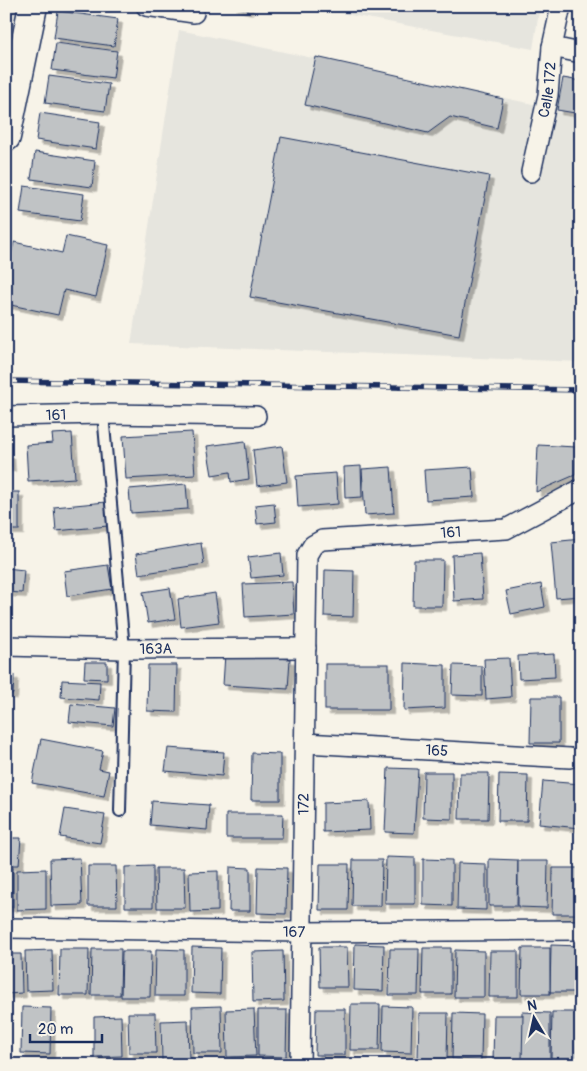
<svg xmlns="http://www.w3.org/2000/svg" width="587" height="1071" viewBox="0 0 587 1071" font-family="Pangolin,sans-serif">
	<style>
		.built { fill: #e6e5de }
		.building { fill: #c0c3c5; stroke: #1b2f5e; filter: url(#shadow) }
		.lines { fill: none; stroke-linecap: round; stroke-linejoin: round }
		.lane-casing { stroke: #1b2f5e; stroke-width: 14 }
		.street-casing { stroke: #1b2f5e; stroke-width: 22 }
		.secondary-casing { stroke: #1b2f5e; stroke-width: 31 }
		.lane { stroke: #f7f3e8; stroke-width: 10 }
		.street { stroke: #f7f3e8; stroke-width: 19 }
		.secondary { stroke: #f7f3e8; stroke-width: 28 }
		.rail-casing { stroke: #1b2f5e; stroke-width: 5.5 }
		.rail { stroke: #f7f3e8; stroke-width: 4; stroke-dasharray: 11; stroke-linecap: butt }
		.labels { text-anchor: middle; stroke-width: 5; stroke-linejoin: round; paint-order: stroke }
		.street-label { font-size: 15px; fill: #1b2f5e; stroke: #f7f3e8 }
	</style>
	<defs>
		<filter id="shadow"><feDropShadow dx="4.5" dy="4.5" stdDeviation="0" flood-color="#0004"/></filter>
	</defs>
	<rect width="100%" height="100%" fill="#f7f3e8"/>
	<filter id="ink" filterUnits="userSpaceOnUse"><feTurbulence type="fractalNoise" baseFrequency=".02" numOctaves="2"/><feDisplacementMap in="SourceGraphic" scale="10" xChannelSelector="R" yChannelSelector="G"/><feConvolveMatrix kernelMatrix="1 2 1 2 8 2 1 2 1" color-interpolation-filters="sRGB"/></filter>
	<g filter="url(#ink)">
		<g class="built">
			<path d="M6,6H18L6,73Z"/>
			<path d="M302,6H540L533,49Z"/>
			<path d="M179,30L547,107L581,120V362L131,344Z"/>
		</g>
		<g class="building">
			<path d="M232,6H249L248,10Z"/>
			<path d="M58,11L118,19L114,46L54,38Z"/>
			<path d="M56,43L117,51L113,78L52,70Z"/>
			<path d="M316,57L503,99L497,128L450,117L428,133L305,105Z"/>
			<path d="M49,76L109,84L105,111L45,103Z"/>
			<path d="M563,78L581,81V114L557,110Z"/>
			<path d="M40,113L100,122L96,149L36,140Z"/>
			<path d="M281,137L489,176L459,335L250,297Z"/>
			<path d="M35,152L95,161L92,187L31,179Z"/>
			<path d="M581,167V193H577Z"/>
			<path d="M24,186L84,194L80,221L20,213Z"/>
			<path d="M66,236L108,245L96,297L64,290L58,315L6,304V277L14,242L62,253Z"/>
			<path d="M192,432L195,475L126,479L123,436Z"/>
			<path d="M72,433L75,478L28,481L26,445L53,443L52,434Z"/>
			<path d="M245,441L249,479L231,482L230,472L212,475L207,446Z"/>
			<path d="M538,445L576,447L575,475L536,492Z"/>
			<path d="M282,446L287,482L257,486L253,450Z"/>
			<path d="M6,454H10L11,467H6Z"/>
			<path d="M361,466L362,497L345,498L344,467Z"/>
			<path d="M391,467L394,513L365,515L362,469Z"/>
			<path d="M472,467L474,497L426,500L424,470Z"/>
			<path d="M336,473L338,504L298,507L296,476Z"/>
			<path d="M186,484L188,509L131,513L129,489Z"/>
			<rect x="6" y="492" width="13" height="38"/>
			<path d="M106,502L108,526L56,531L54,507Z"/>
			<path d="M274,503L276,522L257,524L255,505Z"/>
			<path d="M581,539V596L556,598L551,542Z"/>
			<path d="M201,543L204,564L139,574L136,554Z"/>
			<path d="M281,553L283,575L251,578L248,557Z"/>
			<path d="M480,553L483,599L454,601L452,555Z"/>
			<path d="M414,560H443L442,606H413Z"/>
			<path d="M108,565L112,589L67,596L64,571Z"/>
			<path d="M6,568L24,570L22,593L6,592Z"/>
			<path d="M325,570L354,571L353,617L324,616Z"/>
			<path d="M292,582L294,614L245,617L243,584Z"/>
			<path d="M541,584L545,607L511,614L506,591Z"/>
			<path d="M170,588L175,619L148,623L143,592Z"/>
			<path d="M215,593L219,622L181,627L178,599Z"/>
			<path d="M225,654L290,659L288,689L223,685Z"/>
			<path d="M554,654L555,677L519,679L518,656Z"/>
			<path d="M509,658L511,697L486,699L484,659Z"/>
			<path d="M85,662H107V679L84,678Z"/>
			<path d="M405,663L445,665V708L404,710Z"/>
			<rect x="325" y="664" width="64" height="46"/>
			<path d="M148,665H177L176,712L147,711Z"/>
			<path d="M453,665L482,666V696L452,695Z"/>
			<path d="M6,675H14L13,694H6Z"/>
			<path d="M62,680L100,682L99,700L61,697Z"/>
			<path d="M531,697H559V743H530Z"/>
			<path d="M71,704L115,708L113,726L69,722Z"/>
			<path d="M41,739L103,751L99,769L109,771L104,796L32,783Z"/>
			<path d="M168,748L224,752L222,776L165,771Z"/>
			<path d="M252,753L280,754V800H251Z"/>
			<path d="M388,768L418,769L414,833L385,832Z"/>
			<path d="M424,772H452V819L423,818Z"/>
			<path d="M460,773H489L488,819H459Z"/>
			<path d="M499,774L528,775L527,821H498Z"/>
			<path d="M543,781L581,784L580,828L539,824Z"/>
			<path d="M152,801L209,805L207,830L150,825Z"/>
			<path d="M369,801L370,830L323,832V803Z"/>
			<path d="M65,809L105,815L100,843L60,837Z"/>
			<path d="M226,814H283L282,838H226Z"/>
			<path d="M6,838H21L19,865H6Z"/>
			<path d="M386,857L415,858V904H385Z"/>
			<path d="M80,858L82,905L51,906L50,859Z"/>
			<path d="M423,859L452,860V906L423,905Z"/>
			<path d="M489,859L518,860L517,906H489Z"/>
			<path d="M353,860H382L381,906H352Z"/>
			<path d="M518,861H548L547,908L518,907Z"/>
			<path d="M458,863L486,864V910L457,909Z"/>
			<path d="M320,864H349L348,910H319Z"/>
			<path d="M88,866H116L117,906H88Z"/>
			<path d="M153,866V907H125V867Z"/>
			<rect x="6" y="867" width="7" height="40"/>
			<path d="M230,867L250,868V911H229Z"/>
			<path d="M258,867L287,868L286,914L257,913Z"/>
			<path d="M156,868H184L185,908H157Z"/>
			<path d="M553,868H581V914H552Z"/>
			<path d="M46,869V909L17,910V870Z"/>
			<path d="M218,871V911L190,912L189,872Z"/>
			<path d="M355,944L384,945L383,991L354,990Z"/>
			<path d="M551,945L581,946L580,992H550Z"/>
			<path d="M192,947L221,948L220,994L191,993Z"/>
			<path d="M319,947H347L348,987H320Z"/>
			<path d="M423,948H451V994H422Z"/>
			<path d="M522,948H550V994H521Z"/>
			<path d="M60,949H89L88,995H59Z"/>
			<path d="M92,949H121L120,995H91Z"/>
			<path d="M156,949L184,950V996H155Z"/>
			<path d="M390,949H419L418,995H389Z"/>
			<path d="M52,950L53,990L26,991L25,951Z"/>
			<path d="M455,950L484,951V997H454Z"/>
			<path d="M122,951H151L150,997H121Z"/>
			<path d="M283,951L284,1001L253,1002L252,952Z"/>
			<path d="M490,951H518V997H489Z"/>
			<path d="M6,954H21L22,993L6,994Z"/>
			<path d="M351,1004H380L379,1050H350Z"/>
			<path d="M221,1006L222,1053H193L192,1007Z"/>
			<path d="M383,1006L412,1007L411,1053L382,1052Z"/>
			<path d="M22,1007L51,1008L50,1054L21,1053Z"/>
			<path d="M254,1009L256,1056L227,1057L226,1010Z"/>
			<path d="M316,1009H345V1055H315Z"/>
			<path d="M258,1010H287L286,1057L258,1056Z"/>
			<path d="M522,1012L550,1013V1059H521Z"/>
			<path d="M552,1012H581L580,1058H551Z"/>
			<path d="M128,1013H155L156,1053H129Z"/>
			<path d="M419,1013H448L447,1059H418Z"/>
			<path d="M453,1013L482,1014L481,1060L452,1059Z"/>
			<path d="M494,1015H523L522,1061H493Z"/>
			<path d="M121,1016L122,1056L94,1057V1017Z"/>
			<path d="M188,1020L189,1060L162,1061L161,1021Z"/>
		</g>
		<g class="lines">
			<defs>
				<path id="lane" d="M103,414L124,649L120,811"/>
				<g id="street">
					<path d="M146,6L194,13"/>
					<path d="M552,47L581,53"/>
					<path id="s1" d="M531,172L548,95L552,47L561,6"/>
					<path id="s2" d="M6,416L103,414L256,416"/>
					<path id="s3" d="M6,646L124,649L306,648"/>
					<path id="s4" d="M305,743L570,758"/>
					<path id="s5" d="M6,928L302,932L581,930"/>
					<path id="s6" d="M300,1065L307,555L313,545L322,540L506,529L581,489"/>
				</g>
				<path id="secondary" d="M6,137L33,6"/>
			</defs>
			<use href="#lane" class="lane-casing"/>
			<use href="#street" class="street-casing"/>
			<use href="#secondary" class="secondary-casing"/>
			<use href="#lane" class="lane"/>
			<use href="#street" class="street"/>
			<use href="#secondary" class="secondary"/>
			<defs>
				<path id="rail" d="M6,381L581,390"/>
			</defs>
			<use href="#rail" class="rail-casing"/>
			<use href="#rail" class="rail"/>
		</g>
	</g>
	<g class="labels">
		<g class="street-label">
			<text dy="5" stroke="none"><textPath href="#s1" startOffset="84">Calle 172</textPath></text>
			<text dy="5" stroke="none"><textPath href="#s2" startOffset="50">161</textPath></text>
			<text dy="5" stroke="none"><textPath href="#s6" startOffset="661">161</textPath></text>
			<text dy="5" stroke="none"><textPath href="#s3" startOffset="150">163A</textPath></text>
			<text dy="5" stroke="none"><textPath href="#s4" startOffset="132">165</textPath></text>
			<text dy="5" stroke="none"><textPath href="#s6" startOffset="261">172</textPath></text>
			<text dy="5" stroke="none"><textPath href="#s5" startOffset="288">167</textPath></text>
		</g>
	</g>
	<rect width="587" height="1071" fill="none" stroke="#f7f3e8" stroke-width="25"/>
	<rect x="12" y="12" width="562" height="1046" fill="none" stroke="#1b2f5e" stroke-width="2" filter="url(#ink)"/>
	<g transform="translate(534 1018) rotate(351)" stroke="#f7f3e8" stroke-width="4" paint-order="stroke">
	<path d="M0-4L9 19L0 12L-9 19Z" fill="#1b2f5e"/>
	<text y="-8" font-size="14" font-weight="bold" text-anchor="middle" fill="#1b2f5e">N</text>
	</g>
	<path d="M30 1034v8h72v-8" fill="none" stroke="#1b2f5e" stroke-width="2.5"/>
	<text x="38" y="1034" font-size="15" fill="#1b2f5e" stroke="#f7f3e8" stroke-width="4" paint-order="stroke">20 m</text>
</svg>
